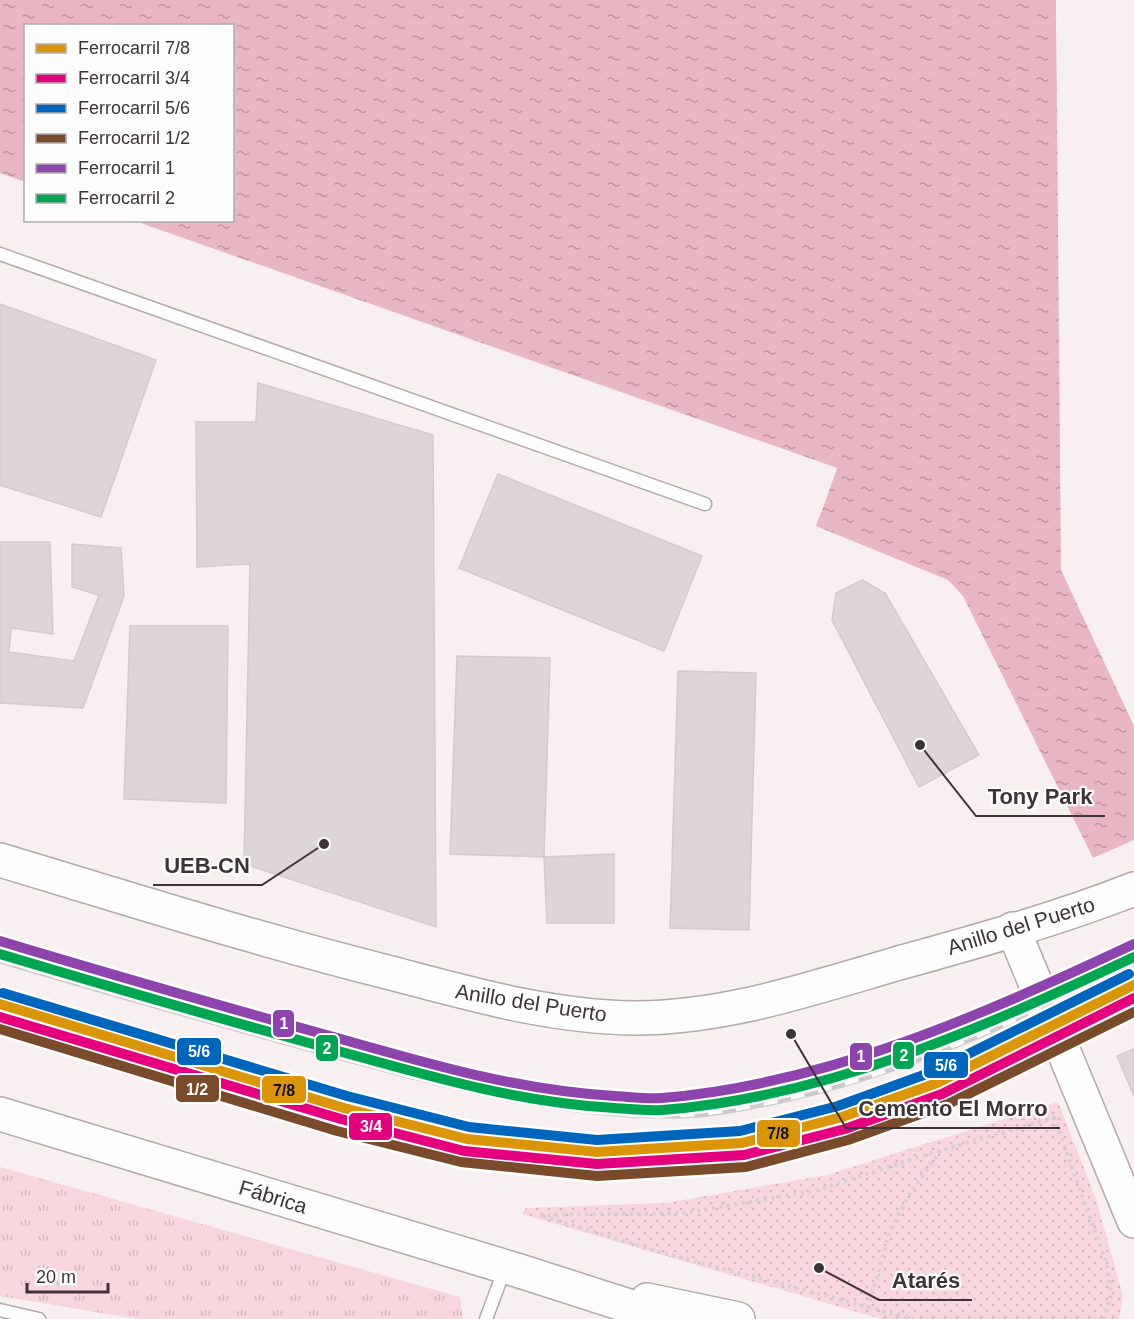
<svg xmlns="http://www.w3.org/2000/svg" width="1134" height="1319" viewBox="0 0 1134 1319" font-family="Helvetica,sans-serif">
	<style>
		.grass { fill: url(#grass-tufts) }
		.park { fill: url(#park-dots) }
		.water { fill: url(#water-ripples) }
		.pier { fill: #f8eff1 }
		.building { fill: #ded5d7; stroke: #d4cbcd; stroke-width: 1.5 }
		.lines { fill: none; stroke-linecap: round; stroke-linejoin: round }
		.service-casing { stroke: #b2a9ab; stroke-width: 15 }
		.primary-casing { stroke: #b2a9ab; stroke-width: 36 }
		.path { stroke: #d4d0d0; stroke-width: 4; stroke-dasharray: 3 4.5; stroke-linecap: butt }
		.service { stroke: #fefdfd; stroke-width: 12 }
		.primary { stroke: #fefdfd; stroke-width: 33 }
		.rail-casing { stroke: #cdcacb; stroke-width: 7 }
		.rail { stroke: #fdfdfd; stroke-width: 4.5; stroke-dasharray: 14; stroke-linecap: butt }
		.rail-1-casing { stroke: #fdfdfd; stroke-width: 15 }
		.rail-2-casing { stroke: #fdfdfd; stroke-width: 15 }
		.rail-3-casing { stroke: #fdfdfd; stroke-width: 15 }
		.rail-4-casing { stroke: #fdfdfd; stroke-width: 15 }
		.rail-5-casing { stroke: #fdfdfd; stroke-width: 15 }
		.rail-6-casing { stroke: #fdfdfd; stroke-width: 15 }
		.rail-1 { stroke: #db9508; stroke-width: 10 }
		.rail-2 { stroke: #e5007d; stroke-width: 10 }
		.rail-3 { stroke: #0065bd; stroke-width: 10 }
		.rail-4 { stroke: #7a4b2a; stroke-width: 10 }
		.rail-5 { stroke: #8e44ad; stroke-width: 10 }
		.rail-6 { stroke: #00a651; stroke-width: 10 }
		.labels { text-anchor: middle; stroke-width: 4.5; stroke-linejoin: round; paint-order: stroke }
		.street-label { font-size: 21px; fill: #3e3336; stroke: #fdfdfd }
		.leader { fill: none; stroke: #3e3336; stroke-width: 2 }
		.callout-dot { fill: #3e3336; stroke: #fdfdfd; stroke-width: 2 }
		.callout-label { font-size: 22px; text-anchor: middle; font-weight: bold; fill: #3e3336; stroke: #fdfdfd; stroke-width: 4.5; stroke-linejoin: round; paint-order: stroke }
		.line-badge { stroke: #fdfdfd; stroke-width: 2 }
		.badge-label { font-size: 16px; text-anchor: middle; font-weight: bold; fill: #fff }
		.pale-badge-label { font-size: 16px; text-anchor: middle; font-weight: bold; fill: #111 }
	</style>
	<defs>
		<pattern id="grass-tufts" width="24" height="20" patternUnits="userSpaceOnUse" patternTransform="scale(1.5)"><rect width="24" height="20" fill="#f8d6dd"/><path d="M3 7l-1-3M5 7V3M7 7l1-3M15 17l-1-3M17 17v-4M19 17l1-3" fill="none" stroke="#d6b8be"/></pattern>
		<pattern id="park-dots" width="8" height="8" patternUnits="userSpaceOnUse" patternTransform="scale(1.5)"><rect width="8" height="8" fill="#f8d6dd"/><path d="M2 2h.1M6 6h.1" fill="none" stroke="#d6b8be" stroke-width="1.8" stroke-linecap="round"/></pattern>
		<pattern id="water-ripples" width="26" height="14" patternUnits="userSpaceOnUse" patternTransform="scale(1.5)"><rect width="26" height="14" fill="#e9b7c3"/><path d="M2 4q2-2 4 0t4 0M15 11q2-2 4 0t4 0" fill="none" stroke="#be959f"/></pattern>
	</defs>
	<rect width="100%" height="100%" fill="#f8eff1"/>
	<path class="grass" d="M0,1167L460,1297L463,1319H137L0,1296Z"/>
	<path class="park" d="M1058,1102L1096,1199L1123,1296L1119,1319H881L522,1214L526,1208L665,1203L827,1175Z"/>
	<path class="water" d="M0,0H1056L1061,570L1134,726V840L1093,858L963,596L948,580L816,526L837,468L135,221L232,220V26H26L25,182L0,173Z"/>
	<g class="pier">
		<path d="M1056,0H1059L1065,459H1062Z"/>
		<path d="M284,276L837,468L821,513L818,512L833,470Z"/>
	</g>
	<g class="building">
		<path d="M0,304L156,360L101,517L0,485Z"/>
		<path d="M258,383L433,435L436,927L244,864L250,564L197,567L196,422H256Z"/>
		<path d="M498,474L702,556L664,651L459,568Z"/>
		<path d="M0,542H50L53,634L11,628L9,652L74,661L99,595L72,587V544L121,548L124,596L83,708L0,703Z"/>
		<path d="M862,580L885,593L979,755L919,787L832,620L836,593Z"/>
		<path d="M130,626H228L226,803L124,799Z"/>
		<path d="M457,656L550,658L544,857L450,854Z"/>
		<path d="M678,671L756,673L749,930L670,928Z"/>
		<path d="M614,854V923H547L544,857Z"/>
		<path d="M1134,1049V1096L1117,1056Z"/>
	</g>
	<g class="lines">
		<defs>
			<g id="service">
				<path d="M0,254L705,504"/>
				<path d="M0,1310L39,1319"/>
				<path d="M486,1319L505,1268"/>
			</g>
			<g id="primary">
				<path d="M0,860C130,899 259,940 391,973C471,994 550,1017 634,1018C723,1018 807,990 892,965C974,942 1055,920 1134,889"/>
				<path d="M1013,929L1134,1221"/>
				<path d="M0,1114L523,1272L669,1319"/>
				<path d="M647,1300L738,1319"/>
			</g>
		</defs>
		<use href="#service" class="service-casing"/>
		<use href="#primary" class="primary-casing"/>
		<g class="path">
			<path d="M1054,1117L1107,1265L1111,1294L1104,1319"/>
			<path d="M540,1215L684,1213L814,1191L928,1154L1060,1116"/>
			<path d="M543,1216L660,1252L914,1319"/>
			<path d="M868,1308L889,1234L910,1193L941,1150"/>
		</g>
		<use href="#service" class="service"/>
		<use href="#primary" class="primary"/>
		<defs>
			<g id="rail">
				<path d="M1124,947L1134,943"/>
				<path d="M0,960C108,992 217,1023 326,1053C443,1085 558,1117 681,1115C714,1114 748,1107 781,1100C904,1073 1022,1019 1134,963"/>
				<path d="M0,1021L447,1152L547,1167L653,1170L751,1158L823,1138L927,1104L1134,1003"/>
			</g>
		</defs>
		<use href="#rail" class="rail-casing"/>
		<use href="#rail" class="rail"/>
		<defs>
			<path id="rail-1" d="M0,1004L344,1108L467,1139L597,1152L742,1143L842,1117L937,1083L1134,985"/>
			<path id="rail-2" d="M0,1017L341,1119L464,1151L597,1164L744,1155L845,1129L942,1094L1134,998"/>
			<path id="rail-3" d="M3,993L347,1096L469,1127L597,1140L740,1131L838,1106L932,1072L1129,974"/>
			<path id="rail-4" d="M0,1029L337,1131L461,1162L597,1176L746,1167L848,1140L948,1104L1134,1012"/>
			<path id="rail-5" d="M0,941C116,976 232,1009 348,1041C436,1066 523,1091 615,1096C631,1097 647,1099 662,1098C829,1084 984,1014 1134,944"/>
			<path id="rail-6" d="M0,954C114,988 228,1021 342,1052C432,1077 521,1103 615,1108C630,1109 647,1111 662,1110C829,1097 985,1027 1134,957"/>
		</defs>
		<use href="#rail-1" class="rail-1-casing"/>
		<use href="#rail-2" class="rail-2-casing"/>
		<use href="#rail-3" class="rail-3-casing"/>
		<use href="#rail-4" class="rail-4-casing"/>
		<use href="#rail-5" class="rail-5-casing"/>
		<use href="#rail-6" class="rail-6-casing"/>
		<use href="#rail-1" class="rail-1"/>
		<use href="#rail-2" class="rail-2"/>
		<use href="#rail-3" class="rail-3"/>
		<use href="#rail-4" class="rail-4"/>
		<use href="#rail-5" class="rail-5"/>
		<use href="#rail-6" class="rail-6"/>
	</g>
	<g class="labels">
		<g class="street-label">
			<text transform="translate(1021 926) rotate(-17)" y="7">Anillo del Puerto</text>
			<text transform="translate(531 1003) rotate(9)" y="7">Anillo del Puerto</text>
			<text transform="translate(273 1197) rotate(17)" y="7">Fábrica</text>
		</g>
	</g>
	<path class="leader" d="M920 745L976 816H1105M324 844L262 885H153M791 1034L846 1128H1060M819 1268L879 1300H972"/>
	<g class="callout-dot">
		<circle cx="920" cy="745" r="6"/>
		<circle cx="324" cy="844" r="6"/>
		<circle cx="791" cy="1034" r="6"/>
		<circle cx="819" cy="1268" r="6"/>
	</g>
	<g class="callout-label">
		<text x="1040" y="804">Tony Park</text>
		<text x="207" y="873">UEB-CN</text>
		<text x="953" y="1116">Cemento El Morro</text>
		<text x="926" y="1288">Atarés</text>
	</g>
	<g class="line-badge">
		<rect x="272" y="1009" width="23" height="29" rx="6" fill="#8e44ad"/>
		<rect x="315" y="1034" width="24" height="28" rx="6" fill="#00a651"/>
		<rect x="176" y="1037" width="46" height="29" rx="6" fill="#0065bd"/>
		<rect x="892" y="1041" width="23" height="29" rx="6" fill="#00a651"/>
		<rect x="849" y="1042" width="24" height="29" rx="6" fill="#8e44ad"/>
		<rect x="923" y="1051" width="46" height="28" rx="6" fill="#0065bd"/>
		<rect x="175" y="1074" width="45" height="29" rx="6" fill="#7a4b2a"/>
		<rect x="261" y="1075" width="46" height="29" rx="6" fill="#db9508"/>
		<rect x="348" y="1112" width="45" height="29" rx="6" fill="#e5007d"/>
		<rect x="756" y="1119" width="45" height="29" rx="6" fill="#db9508"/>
	</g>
	<g class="badge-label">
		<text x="284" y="1029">1</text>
		<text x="327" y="1054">2</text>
		<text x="199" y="1057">5/6</text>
		<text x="904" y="1061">2</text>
		<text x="861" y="1062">1</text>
		<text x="946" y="1071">5/6</text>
		<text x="197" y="1095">1/2</text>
		<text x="371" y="1132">3/4</text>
	</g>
	<g class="pale-badge-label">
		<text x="284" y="1096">7/8</text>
		<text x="778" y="1139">7/8</text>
	</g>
	<rect x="24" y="24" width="210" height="198" fill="#fdfdfd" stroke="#b1acad" stroke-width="1.5"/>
	<rect x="36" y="44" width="30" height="9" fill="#db9508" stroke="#b1acad" stroke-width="1.5"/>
	<text x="78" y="54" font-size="18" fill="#3e3336">Ferrocarril 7/8</text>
	<rect x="36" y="74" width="30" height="9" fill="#e5007d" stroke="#b1acad" stroke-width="1.5"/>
	<text x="78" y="84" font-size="18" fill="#3e3336">Ferrocarril 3/4</text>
	<rect x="36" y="104" width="30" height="9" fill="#0065bd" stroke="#b1acad" stroke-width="1.5"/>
	<text x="78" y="114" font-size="18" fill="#3e3336">Ferrocarril 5/6</text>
	<rect x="36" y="134" width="30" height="9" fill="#7a4b2a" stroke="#b1acad" stroke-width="1.5"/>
	<text x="78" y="144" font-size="18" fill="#3e3336">Ferrocarril 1/2</text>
	<rect x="36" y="164" width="30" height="9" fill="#8e44ad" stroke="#b1acad" stroke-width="1.5"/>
	<text x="78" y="174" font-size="18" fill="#3e3336">Ferrocarril 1</text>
	<rect x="36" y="194" width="30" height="9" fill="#00a651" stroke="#b1acad" stroke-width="1.5"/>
	<text x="78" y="204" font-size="18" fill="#3e3336">Ferrocarril 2</text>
	<path d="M27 1283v9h81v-9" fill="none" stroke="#3e3336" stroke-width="3"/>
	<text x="36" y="1283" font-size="18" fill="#3e3336" stroke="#fdfdfd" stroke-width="4.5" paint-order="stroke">20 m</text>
</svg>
